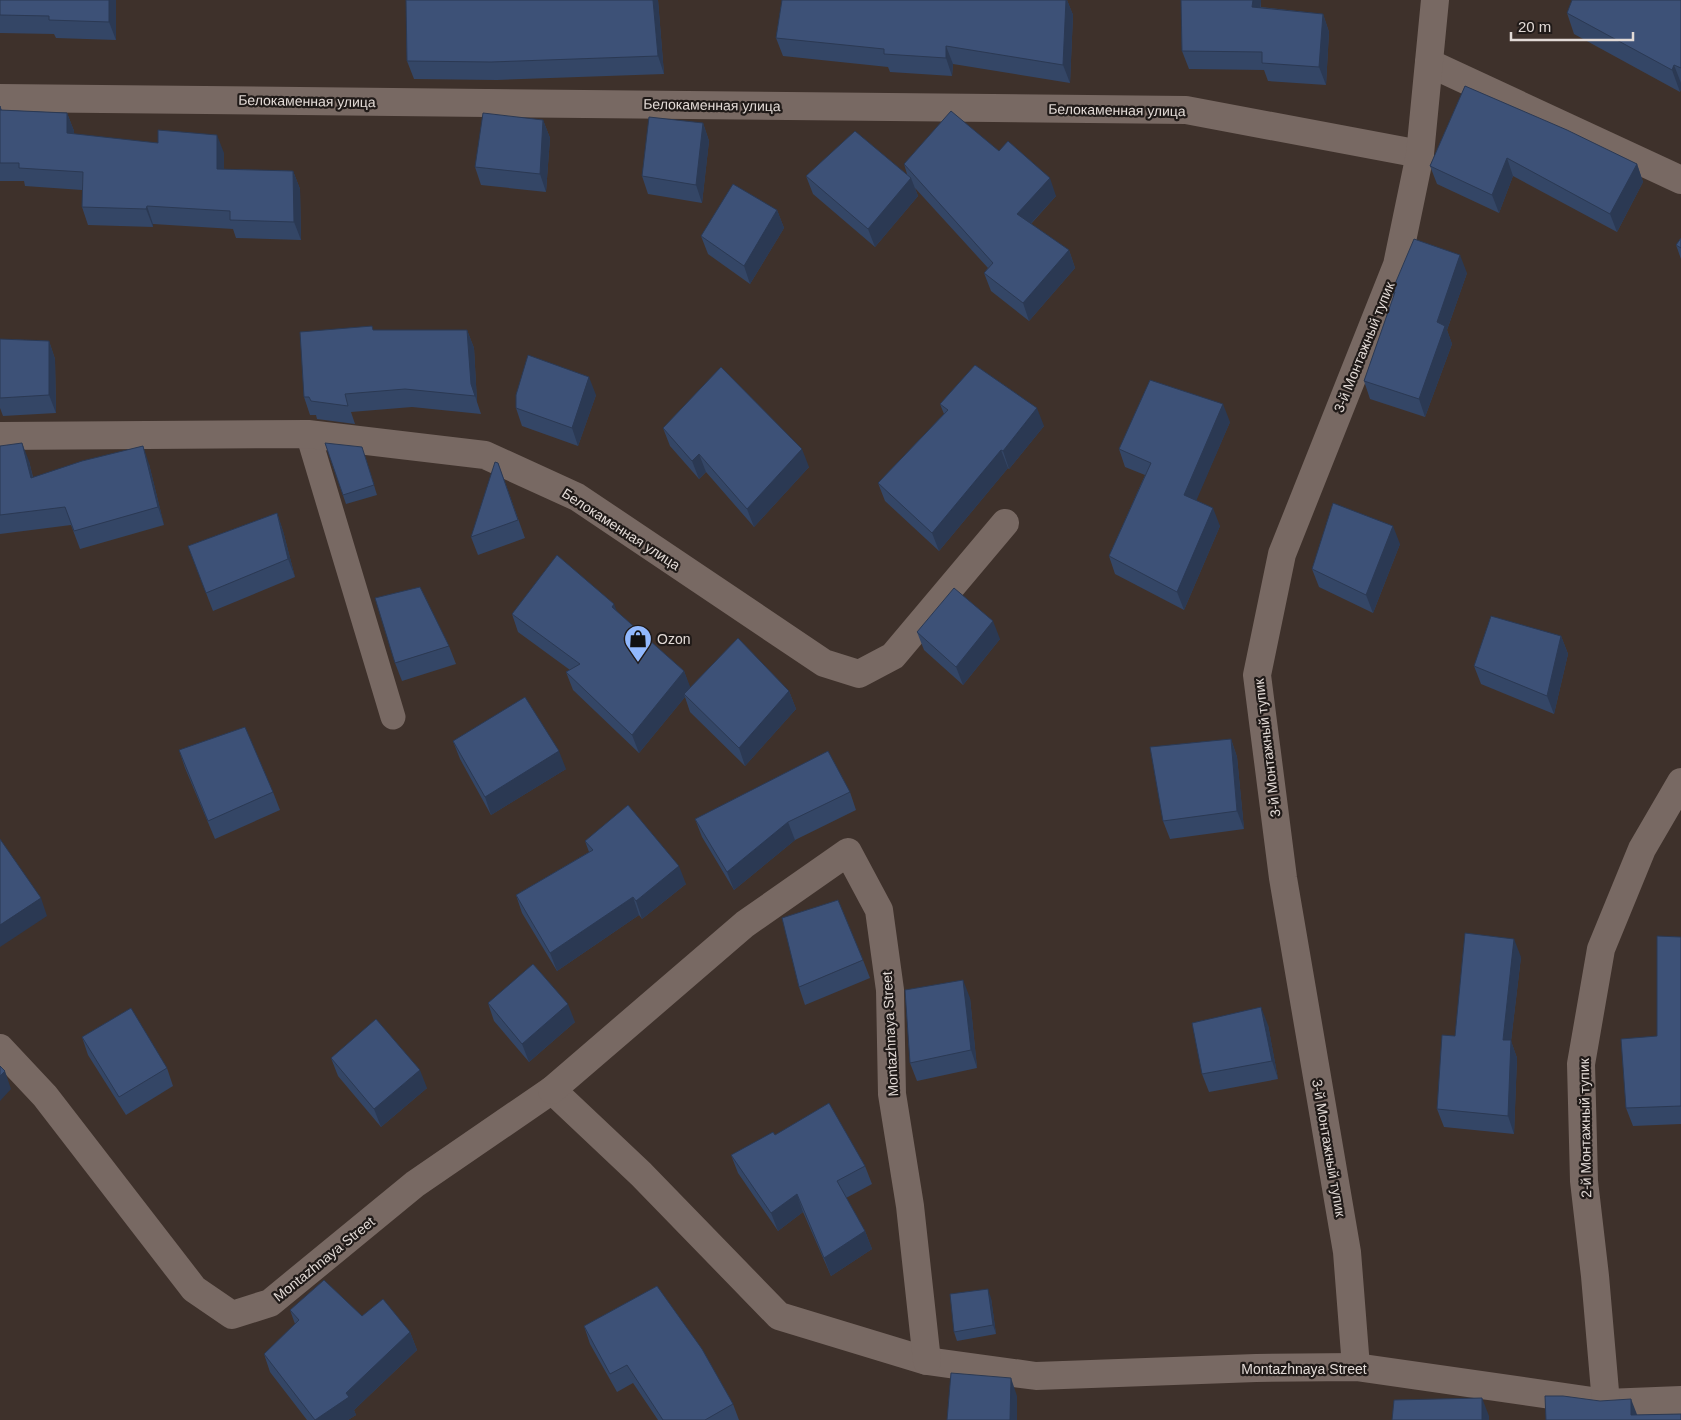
<svg xmlns="http://www.w3.org/2000/svg" width="1681" height="1420" viewBox="0 0 1681 1420" font-family="Helvetica,sans-serif">
	<style>
		.lines { fill: none; stroke-linecap: round; stroke-linejoin: round }
		.service { stroke: #786963; stroke-width: 25 }
		.minor { stroke: #786963; stroke-width: 28 }
		.wall { fill: #344666 }
		.shaded-wall { fill: #2b3953 }
		.building { fill: #3d5177; stroke: #2b3953 }
		.labels { text-anchor: middle; stroke-width: 4.5; stroke-linejoin: round; paint-order: stroke }
		.street-label { font-size: 14px; fill: #e2dad6; stroke: #201a18 }
		.poi-label { font-size: 14px; fill: #e2dad6; stroke: #201a18; text-anchor: start }
	</style>
	<rect width="100%" height="100%" fill="#3e312b"/>
	<g class="lines">
		<path class="service" d="M308,434L393,717"/>
		<g class="minor">
			<path d="M1429,63L1681,180"/>
			<path d="M0,98L1186,110L1420,154"/>
			<path d="M0,436L308,434L485,455L577,497L824,663L859,674L893,656L1005,523"/>
			<path d="M0,1048L45,1096L194,1289L232,1315L270,1303L415,1184L552,1090L641,1174L779,1316L927,1361L1036,1376L1256,1368L1356,1367L1606,1403L1681,1400"/>
			<path d="M552,1090L745,924L848,852L879,910L890,990L892,1094L910,1206L927,1361"/>
			<path d="M1356,1367L1347,1252L1283,878L1257,675L1282,554L1397,265L1420,154L1435,0"/>
			<path d="M1606,1403L1595,1276L1584,1181L1581,1064L1601,949L1642,849L1681,782"/>
		</g>
	</g>
	<g class="wall">
		<path d="M0,0H116V40L56,38L54,34L0,33Z"/>
		<path d="M406,0H658L664,74L497,80L414,79L407,61Z"/>
		<path d="M782,0H1067L1073,15L1070,83L953,64L952,76L890,72L888,67L783,56L776,38Z"/>
		<path d="M1181,0H1261V7L1323,14L1329,32L1326,85L1268,81L1264,70L1189,69L1182,51Z"/>
		<path d="M1681,0V89L1680,92L1574,34L1567,13Z"/>
		<path d="M1465,86L1637,164L1643,182L1617,232L1513,176L1499,213L1437,184L1430,166Z"/>
		<path d="M0,106L2,110L67,113L74,131V134L224,153V169L293,171L300,189L301,240L236,238L233,229L153,224V227L88,225L82,207V190L25,186L24,181H0Z"/>
		<path d="M543,120L550,138L546,192L481,185L475,167Z"/>
		<path d="M703,123L709,141L702,203L648,194L642,176Z"/>
		<path d="M999,151L1056,196L1031,224L1069,250L1075,268L1029,321L991,291L984,273L988,268L915,188L918,196L875,247L813,194L806,176L907,174L904,164Z"/>
		<path d="M777,210L784,228L750,284L708,254L701,236Z"/>
		<path d="M1681,238V259L1676,245Z"/>
		<path d="M1467,273L1447,330L1452,344L1425,417L1370,399L1364,381L1394,297L1392,291Z"/>
		<path d="M374,330H467L474,348L477,402L481,414L412,407L351,412L355,424L317,419L316,415H310L304,397Z"/>
		<path d="M0,339L49,341L55,359L56,413L3,416L0,408Z"/>
		<path d="M596,395L578,446L522,426L516,408Z"/>
		<path d="M940,404L1044,426L1009,469L1008,468L939,551L885,501L878,483L944,414Z"/>
		<path d="M1230,422L1196,500L1220,526L1184,610L1115,574L1109,556L1145,475L1125,467L1119,449Z"/>
		<path d="M663,428L809,467L754,527L706,472L699,479L670,446Z"/>
		<path d="M325,443L365,456L377,495L346,504Z"/>
		<path d="M0,446L29,461L33,477L149,464L164,525L80,549L71,525L0,534Z"/>
		<path d="M498,463L525,538L478,555L471,537Z"/>
		<path d="M277,513L283,531L295,577L213,611L188,546Z"/>
		<path d="M1400,544L1373,613L1319,587L1312,569Z"/>
		<path d="M617,612L684,671L690,688L789,691L796,709L745,766L690,712L685,697L639,753L573,690L566,672L570,670L518,632L512,614Z"/>
		<path d="M917,632L1000,639L963,685L924,650Z"/>
		<path d="M1561,636L1568,654L1554,714L1481,684L1474,666Z"/>
		<path d="M449,646L456,664L402,681L395,663Z"/>
		<path d="M1231,739L1237,757L1244,829L1170,839L1163,821Z"/>
		<path d="M453,741L566,769L491,815L460,759Z"/>
		<path d="M179,750L273,792L280,810L215,839L185,768Z"/>
		<path d="M850,792L856,810L795,840L734,890L702,837L695,819Z"/>
		<path d="M585,841L686,884L642,919L639,915L557,971L522,913L516,895L589,852Z"/>
		<path d="M1681,937V1124L1633,1126L1626,1108L1657,1036Z"/>
		<path d="M1521,957L1511,1041L1517,1058L1514,1134L1444,1127L1437,1109L1455,1036Z"/>
		<path d="M863,960L870,978L805,1005L799,987Z"/>
		<path d="M970,998L977,1068L917,1081L910,1063Z"/>
		<path d="M488,1003L575,1022L529,1062L494,1021Z"/>
		<path d="M1268,1025L1278,1079L1209,1092L1202,1074Z"/>
		<path d="M82,1037L167,1068L173,1086L126,1115L88,1055Z"/>
		<path d="M331,1058L427,1088L381,1127L338,1076Z"/>
		<path d="M775,1135L865,1166L872,1184L846,1198L865,1231L872,1249L831,1276L803,1212L778,1231L738,1173L731,1155Z"/>
		<path d="M991,1298L996,1334L957,1341L954,1332Z"/>
		<path d="M290,1310L362,1316L410,1332L417,1350L354,1410L356,1415L348,1420H307L270,1372L264,1354L295,1324Z"/>
		<path d="M584,1326L733,1404L739,1420H658L633,1383L617,1392L590,1344Z"/>
	</g>
	<g class="shaded-wall">
		<path d="M109,0H116V40L109,22Z"/>
		<path d="M653,0H658L664,74L658,56Z"/>
		<path d="M1066,0H1067L1073,15L1070,83L1063,65Z"/>
		<path d="M1253,0H1261V1L1259,25L1252,7Z"/>
		<path d="M1323,14L1329,32L1326,85L1319,67Z"/>
		<path d="M946,46L953,64L952,76L946,58Z"/>
		<path d="M1674,65L1681,83V89L1680,92L1672,70Z"/>
		<path d="M67,113L74,131L73,151L67,133Z"/>
		<path d="M543,120L550,138L546,192L540,174Z"/>
		<path d="M703,123L709,141L702,203L696,185Z"/>
		<path d="M217,135L224,153V187L217,169Z"/>
		<path d="M1507,158L1513,176L1499,213L1492,195Z"/>
		<path d="M1637,164L1643,182L1617,232L1610,214Z"/>
		<path d="M293,171L300,189L301,240L294,222Z"/>
		<path d="M911,178L918,196L875,247L868,229Z"/>
		<path d="M1050,178L1056,196L1023,232L1017,214Z"/>
		<path d="M147,206L153,224V227L146,209Z"/>
		<path d="M777,210L784,228L750,284L744,266Z"/>
		<path d="M1069,250L1075,268L1029,321L1023,303Z"/>
		<path d="M1460,255L1467,273L1447,330L1452,344L1425,417L1419,399L1437,322Z"/>
		<path d="M467,330L474,348L477,402L481,414L471,384Z"/>
		<path d="M49,341L55,359L56,413L49,395Z"/>
		<path d="M589,377L596,395L578,446L572,428Z"/>
		<path d="M1223,404L1230,422L1191,513L1184,495Z"/>
		<path d="M1037,408L1044,426L1009,469L1003,451Z"/>
		<path d="M22,443L29,461L37,496L31,478Z"/>
		<path d="M143,446L149,464L164,525L158,507Z"/>
		<path d="M802,449L809,467L754,527L747,509Z"/>
		<path d="M1001,450L1008,468L939,551L932,533Z"/>
		<path d="M699,454L706,472L699,479L692,461Z"/>
		<path d="M1213,508L1220,526L1184,610L1177,592Z"/>
		<path d="M277,513L283,531L295,577L288,559Z"/>
		<path d="M1393,526L1400,544L1373,613L1366,595Z"/>
		<path d="M614,604L621,622L612,607Z"/>
		<path d="M993,621L1000,639L963,685L956,667Z"/>
		<path d="M1561,636L1568,654L1554,714L1547,696Z"/>
		<path d="M684,671L691,689L684,694L685,697L639,753L632,735Z"/>
		<path d="M789,691L796,709L745,766L739,748Z"/>
		<path d="M1231,739L1237,757L1244,829L1237,811Z"/>
		<path d="M559,751L566,769L491,815L485,797Z"/>
		<path d="M788,822L795,840L734,890L727,872Z"/>
		<path d="M679,866L686,884L642,919L636,901Z"/>
		<path d="M633,897L639,915L557,971L550,953Z"/>
		<path d="M41,898L47,916L0,947V925Z"/>
		<path d="M1514,939L1521,957L1511,1041L1517,1058L1514,1134L1508,1116L1503,1040Z"/>
		<path d="M963,980L970,998L977,1068L971,1050Z"/>
		<path d="M568,1004L575,1022L529,1062L522,1044Z"/>
		<path d="M1261,1007L1268,1025L1278,1079L1272,1061Z"/>
		<path d="M420,1070L427,1088L381,1127L374,1109Z"/>
		<path d="M5,1071L11,1089L0,1101V1076Z"/>
		<path d="M797,1194L803,1212L778,1231L771,1213Z"/>
		<path d="M865,1231L872,1249L831,1276L824,1258Z"/>
		<path d="M988,1289L991,1298L996,1334L993,1325Z"/>
		<path d="M410,1332L417,1350L354,1410L356,1415L348,1420H315L346,1393Z"/>
		<path d="M1011,1378L1017,1396V1420H1010Z"/>
		<path d="M1482,1398L1489,1416V1420H1482Z"/>
		<path d="M1631,1399L1638,1417L1631,1415Z"/>
	</g>
	<g class="building">
		<path d="M0,0H109V22L49,20V16L0,15Z"/>
		<path d="M406,0H653L658,56L491,62L407,61Z"/>
		<path d="M782,0H1066L1063,65L946,46V58L884,54V49L776,38Z"/>
		<path d="M1181,0H1253L1252,7L1323,14L1319,67L1262,63V52L1182,51Z"/>
		<path d="M1572,0H1681V68L1674,65L1672,70L1567,13Z"/>
		<path d="M1465,86L1567,130L1637,164L1610,214L1507,158L1492,195L1430,166Z"/>
		<path d="M0,106V110L67,113V133L158,143V130L217,135V169L293,171L294,222L230,220V211L147,206L146,209L82,207L83,172L19,168V163H0Z"/>
		<path d="M951,111L999,151L1008,141L1050,178L1017,214L1069,250L1023,303L984,273L993,263L904,164Z"/>
		<path d="M483,113L543,120L540,174L475,167Z"/>
		<path d="M649,117L703,123L696,185L642,176Z"/>
		<path d="M855,131L911,178L868,229L806,176Z"/>
		<path d="M733,184L777,210L744,266L701,236Z"/>
		<path d="M1681,238V248L1676,245Z"/>
		<path d="M1414,239L1460,255L1437,322L1445,326L1419,399L1364,381L1395,292L1392,291Z"/>
		<path d="M372,326L373,330H467L471,384L475,396L405,389L345,394L348,406L311,401L309,397H304L300,332Z"/>
		<path d="M0,339L49,341V395L0,398Z"/>
		<path d="M528,355L589,377L572,428L516,408V395Z"/>
		<path d="M975,365L1037,408L1003,451L1001,450L932,533L878,483L948,410L940,404Z"/>
		<path d="M721,367L802,449L747,509L699,454L692,461L663,428Z"/>
		<path d="M1150,380L1223,404L1184,495L1213,508L1177,592L1109,556L1151,463L1119,449Z"/>
		<path d="M22,443L31,478L82,461L143,446L158,507L74,531L65,507L0,515V446Z"/>
		<path d="M325,443L362,447L374,485L343,495Z"/>
		<path d="M495,462L498,463L518,520L471,537Z"/>
		<path d="M1333,503L1393,526L1366,595L1312,569Z"/>
		<path d="M277,513L288,559L206,593L188,546Z"/>
		<path d="M557,555L614,604L612,607L684,671L632,735L566,672L580,664L512,614Z"/>
		<path d="M420,587L449,646L395,663L375,598Z"/>
		<path d="M954,588L993,621L956,667L917,632Z"/>
		<path d="M1491,616L1561,636L1547,696L1474,666Z"/>
		<path d="M738,638L789,691L739,748L684,694Z"/>
		<path d="M525,697L559,751L485,797L453,741Z"/>
		<path d="M245,727L273,792L208,821L179,750Z"/>
		<path d="M1231,739L1237,811L1163,821L1150,747Z"/>
		<path d="M828,751L850,792L788,822L727,872L695,819Z"/>
		<path d="M628,805L679,866L636,901L633,897L550,953L516,895L593,850L585,841Z"/>
		<path d="M0,839L41,898L0,925Z"/>
		<path d="M838,900L863,960L799,987L782,918Z"/>
		<path d="M1465,933L1514,939L1503,1040H1511L1508,1116L1437,1109L1442,1035L1455,1036Z"/>
		<path d="M1657,936L1681,937V1106L1626,1108L1621,1039L1657,1036Z"/>
		<path d="M533,964L568,1004L522,1044L488,1003Z"/>
		<path d="M963,980L971,1050L910,1063L905,990Z"/>
		<path d="M1261,1007L1272,1061L1202,1074L1192,1023Z"/>
		<path d="M131,1008L167,1068L119,1097L82,1037Z"/>
		<path d="M376,1019L420,1070L374,1109L331,1058Z"/>
		<path d="M0,1066L5,1071L0,1076Z"/>
		<path d="M829,1103L865,1166L837,1181L865,1231L824,1258L797,1194L771,1213L731,1155L773,1132L775,1135Z"/>
		<path d="M324,1280L362,1316L383,1299L410,1332L346,1393L349,1397L315,1420L264,1354L299,1320L290,1310Z"/>
		<path d="M657,1286L702,1349L733,1404L705,1420H663L627,1365L610,1374L584,1326Z"/>
		<path d="M988,1289L993,1325L954,1332L950,1294Z"/>
		<path d="M951,1373L1011,1378L1010,1420H947Z"/>
		<path d="M1545,1396H1563L1600,1401L1631,1399V1415L1681,1414V1420H1546Z"/>
		<path d="M1482,1398V1420H1392L1394,1400Z"/>
	</g>
	<defs>
		<symbol id="shop-pin" viewBox="-11 -11 22 30"><path d="M0 17L-7.5 6A9.5 9.5 0 1 1 7.5 6Z" fill="#91b8fd" stroke="#201a18"/><path d="M-5-2.5h2.3a2.7 3.5 0 0 1 5.4 0H5L5.5 6h-11ZM-1.5-2.5h3a1.5 2.3 0 0 0-3 0Z" fill="#111"/></symbol>
	</defs>
	<g fill-rule="evenodd">
		<use href="#shop-pin" x="622" y="623" width="32" height="43"/>
	</g>
	<g class="labels">
		<g class="street-label">
			<text transform="translate(307 101) rotate(1)" y="5">Белокаменная улица</text>
			<text transform="translate(712 105) rotate(1)" y="5">Белокаменная улица</text>
			<text transform="translate(1117 110) rotate(1)" y="5">Белокаменная улица</text>
			<text transform="translate(1364 347) rotate(-68)" y="5">3-й Монтажный тупик</text>
			<text transform="translate(621 529) rotate(33)" y="5">Белокаменная улица</text>
			<text transform="translate(1267 748) rotate(-97)" y="5">3-й Монтажный тупик</text>
			<text transform="translate(890 1034) rotate(-93)" y="5">Montazhnaya Street</text>
			<text transform="translate(1585 1128) rotate(-91)" y="5">2-й Монтажный тупик</text>
			<text transform="translate(1329 1148) rotate(80)" y="5">3-й Монтажный тупик</text>
			<text transform="translate(324 1259) rotate(-39)" y="5">Montazhnaya Street</text>
			<text x="1304" y="1374">Montazhnaya Street</text>
		</g>
		<g class="poi-label">
			<text x="657" y="644">Ozon</text>
		</g>
	</g>
	<path d="M1511 32v8h122v-8" fill="none" stroke="#e2dad6" stroke-width="2.5"/>
	<text x="1518" y="32" font-size="15" fill="#e2dad6" stroke="#201a18" stroke-width="4" paint-order="stroke">20 m</text>
</svg>
